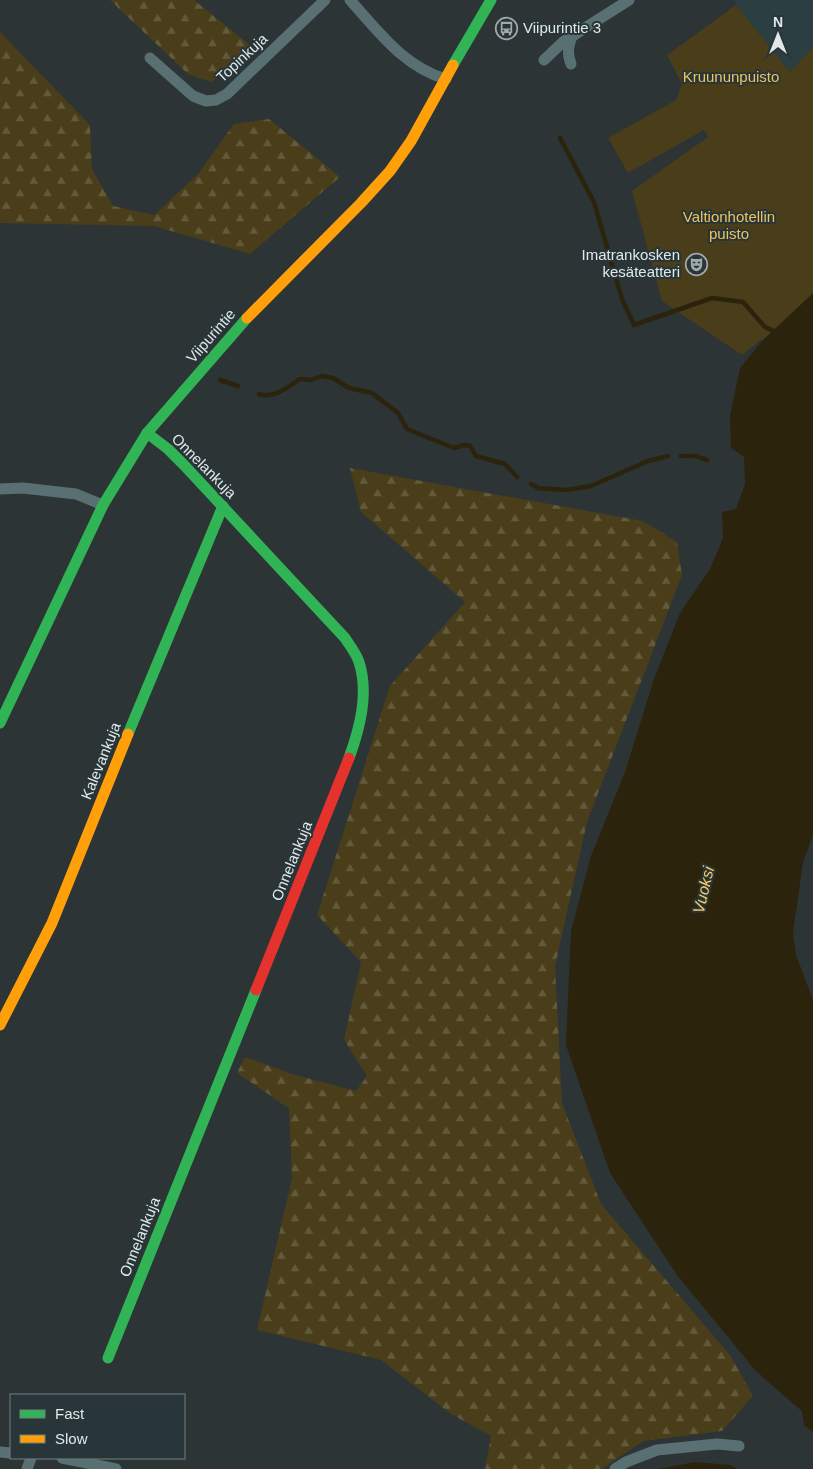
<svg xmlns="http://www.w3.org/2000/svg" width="813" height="1469" viewBox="0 0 813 1469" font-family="Helvetica,sans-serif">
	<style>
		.built { fill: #2b3f43 }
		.forest { fill: url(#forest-firs) }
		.park { fill: #493d1a }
		.water { fill: #2c230d }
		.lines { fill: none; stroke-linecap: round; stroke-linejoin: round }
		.stream { stroke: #2c230d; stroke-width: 4.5 }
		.street { stroke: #597073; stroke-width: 11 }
		.fast { stroke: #30b455; stroke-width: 11 }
		.slow { stroke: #ff9f0a; stroke-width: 11 }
		.jam { stroke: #e5322d; stroke-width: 11 }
		.labels { text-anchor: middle; stroke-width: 4; stroke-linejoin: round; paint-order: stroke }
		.poi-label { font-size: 15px; fill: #e0e8e9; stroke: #293639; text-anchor: start }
		.street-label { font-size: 15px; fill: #e0e8e9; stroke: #293639 }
		.park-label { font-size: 15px; fill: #efc359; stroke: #293639 }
		.water-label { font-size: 16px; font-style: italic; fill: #facd63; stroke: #293639 }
	</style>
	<defs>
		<pattern id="forest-firs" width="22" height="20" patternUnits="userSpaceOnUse" patternTransform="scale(1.25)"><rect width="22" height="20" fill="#493d1a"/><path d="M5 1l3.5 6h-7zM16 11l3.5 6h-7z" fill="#63593b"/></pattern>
	</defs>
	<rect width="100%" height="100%" fill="#2c3436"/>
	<path class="built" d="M734,0H813V47L790,72L736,5Z"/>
	<g class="forest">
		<path d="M110,0H194L251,46L212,82L188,74Z"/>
		<path d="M0,32L90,125L92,169L113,206L154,215L198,174L234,124L269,119L340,177L250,254L154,226L0,223Z"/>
		<path d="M350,468L643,521L677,542L682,575L587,822L555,966L562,1103L601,1204L730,1355L753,1396L722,1431L643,1441L602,1469H485L491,1436L451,1414L381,1360L257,1330L292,1178L289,1108L237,1073L245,1057L295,1075L356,1091L367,1076L344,1040L361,962L317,915L390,686L465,602L361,512Z"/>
	</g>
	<path class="park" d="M736,5L790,72L813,47V298L763,340L762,339L742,355L662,301L632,191L708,137L704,130L628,173L608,138L676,100L682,84L667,55Z"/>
	<g class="water">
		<path d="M813,293V835L803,862L793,933L796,955L813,1000V1432L804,1425L802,1411L784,1396L755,1370L677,1275L610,1173L566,1045L571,931L591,856L625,772L654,679L680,613L710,569L723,538L722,512L736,509L745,484L744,457L731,448L730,416L740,368L763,340Z"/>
		<path d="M695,1462L730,1465L738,1469H658Z"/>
	</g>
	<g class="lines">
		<g class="stream">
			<path d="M560,138L594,202L622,299L634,325L712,298L743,302L765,327L778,333"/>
			<path d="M220,380L238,386"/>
			<path d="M259,394C274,399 288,387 300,379L311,380L322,376L333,378L349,388L372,393L398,413L407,429L454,448L464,445L470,446L476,456L505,464L517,477"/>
			<path d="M681,456H695L707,460"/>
			<path d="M531,484L538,488L566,490L591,486L648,461L668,456"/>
		</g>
		<g class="street">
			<path d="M350,0C378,31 404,67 446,79"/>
			<path d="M150,58L193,96L206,101L216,100L227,94L325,0"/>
			<path d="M544,60L563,42L629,0"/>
			<path d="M571,64C567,53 568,47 572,36"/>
			<path d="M0,489L23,488L76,494L103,505"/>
			<path d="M0,1452L11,1453"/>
			<path d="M62,1458L116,1469"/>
			<path d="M27,1469L31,1458"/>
			<path d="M615,1469L626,1462L657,1450L717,1444L739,1446"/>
		</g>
		<g class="fast">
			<path d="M453,65L491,0"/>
			<path d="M147,433L168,449L184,465L345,638C350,646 356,653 359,662C369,693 360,728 349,758"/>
			<path d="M0,723L103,505L147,433L247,318"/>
			<path d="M128,734L223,506"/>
			<path d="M108,1358L256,990"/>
		</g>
		<g class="slow">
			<path d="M247,318L361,203L390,171L411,141L453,65"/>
			<path d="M0,1025L52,923L128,734"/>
		</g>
		<path class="jam" d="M256,990L349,758"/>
	</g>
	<defs>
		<symbol id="bus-ring" viewBox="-11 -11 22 22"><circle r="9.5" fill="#293639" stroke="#a1a9aa" stroke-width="1.5"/><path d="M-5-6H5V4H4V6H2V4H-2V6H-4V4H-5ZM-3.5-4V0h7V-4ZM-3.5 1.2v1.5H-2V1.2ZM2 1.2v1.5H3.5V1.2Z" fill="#a1a9aa"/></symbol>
		<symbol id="theatre-ring" viewBox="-11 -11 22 22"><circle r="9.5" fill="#293639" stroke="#a1a9aa" stroke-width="1.5"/><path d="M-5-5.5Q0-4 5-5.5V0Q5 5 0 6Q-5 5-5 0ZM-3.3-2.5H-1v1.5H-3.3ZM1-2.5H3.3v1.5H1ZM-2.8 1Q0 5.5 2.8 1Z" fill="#a1a9aa"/></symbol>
	</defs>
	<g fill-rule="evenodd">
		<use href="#bus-ring" x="494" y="16" width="25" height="25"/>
		<use href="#theatre-ring" x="684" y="252" width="25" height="25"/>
	</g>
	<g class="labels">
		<g class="poi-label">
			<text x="523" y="33">Viipurintie 3</text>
			<text x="680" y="260" text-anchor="end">Imatrankosken<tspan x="680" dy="17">kesäteatteri</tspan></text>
		</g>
		<g class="street-label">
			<text transform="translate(242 58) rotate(-43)" y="5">Topinkuja</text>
			<text transform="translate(211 336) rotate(-49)" y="5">Viipurintie</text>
			<text transform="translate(204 466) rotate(45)" y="5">Onnelankuja</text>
			<text transform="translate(101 761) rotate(-68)" y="5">Kalevankuja</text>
			<text transform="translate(292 861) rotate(-68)" y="5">Onnelankuja</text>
			<text transform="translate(140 1237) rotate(-68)" y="5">Onnelankuja</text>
		</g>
		<g class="park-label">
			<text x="731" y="82">Kruununpuisto</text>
			<text x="729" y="222">Valtionhotellin<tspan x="729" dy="17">puisto</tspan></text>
		</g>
		<g class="water-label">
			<text transform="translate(703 890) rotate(-77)" y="6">Vuoksi</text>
		</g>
	</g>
	<rect x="10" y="1394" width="175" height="65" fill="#293639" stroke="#727d7f"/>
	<rect x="20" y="1410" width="25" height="8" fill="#30b455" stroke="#727d7f"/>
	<text x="55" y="1419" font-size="15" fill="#e0e8e9">Fast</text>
	<rect x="20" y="1435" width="25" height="8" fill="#ff9f0a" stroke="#727d7f"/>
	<text x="55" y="1444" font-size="15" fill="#e0e8e9">Slow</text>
	<g transform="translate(778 35)" stroke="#293639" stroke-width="4" paint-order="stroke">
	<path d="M0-4L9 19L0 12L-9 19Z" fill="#e0e8e9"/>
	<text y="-8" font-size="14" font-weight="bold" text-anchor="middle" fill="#e0e8e9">N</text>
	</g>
</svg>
